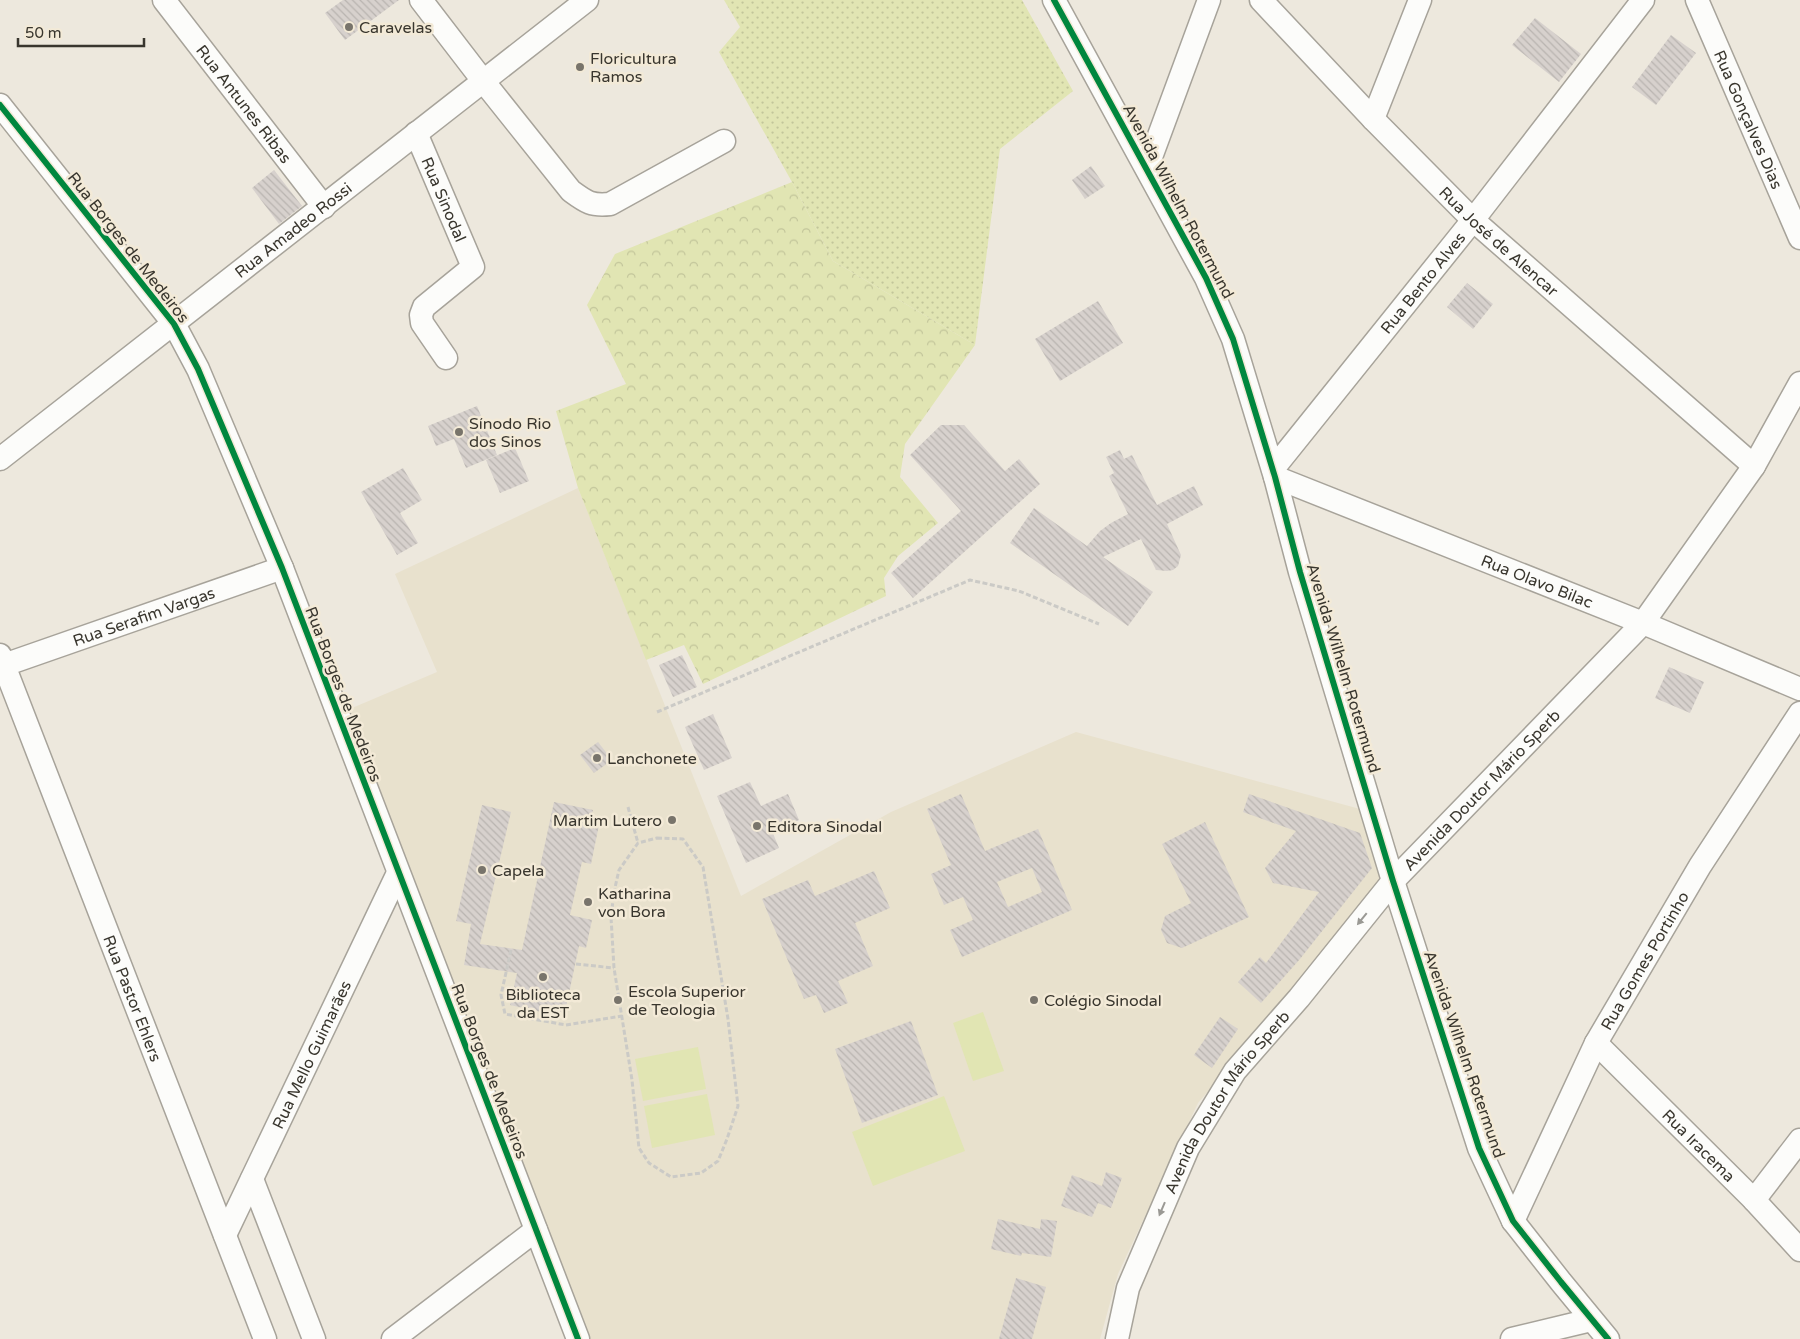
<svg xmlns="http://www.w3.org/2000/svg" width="1800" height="1339" viewBox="0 0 1800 1339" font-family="'Varela Round',sans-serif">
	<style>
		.built { fill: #e8e1cd }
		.grass { fill: url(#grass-dots) }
		.forest { fill: url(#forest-crowns) }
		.park { fill: #e1e5b3 }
		.building { fill: url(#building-back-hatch); fill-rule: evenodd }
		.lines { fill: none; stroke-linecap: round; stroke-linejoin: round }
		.minor-casing { stroke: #a7a39a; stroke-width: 25 }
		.path { stroke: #cbcac6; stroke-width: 3; stroke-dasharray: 5 2.5; stroke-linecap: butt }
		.minor { stroke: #fcfcfa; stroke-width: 22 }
		.cycleway-casing { stroke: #f3ead7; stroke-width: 9 }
		.cycleway { stroke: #00873e; stroke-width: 6 }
		.oneway { fill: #9a9994 }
		.poi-dot { fill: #78746b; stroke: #f3ead7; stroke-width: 2 }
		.labels { text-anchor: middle; stroke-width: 5; stroke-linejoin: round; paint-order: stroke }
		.poi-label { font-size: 16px; fill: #39362e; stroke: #f3ead7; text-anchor: start }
		.street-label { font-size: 16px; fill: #39362e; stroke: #f3ead7 }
	</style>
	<defs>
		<pattern id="grass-dots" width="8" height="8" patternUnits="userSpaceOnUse" patternTransform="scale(1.25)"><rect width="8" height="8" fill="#e1e5b3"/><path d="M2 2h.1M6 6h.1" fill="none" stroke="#c2c59a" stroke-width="1.8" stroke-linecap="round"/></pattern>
		<pattern id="forest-crowns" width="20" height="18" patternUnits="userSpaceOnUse" patternTransform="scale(1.25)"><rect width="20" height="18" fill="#e1e5b3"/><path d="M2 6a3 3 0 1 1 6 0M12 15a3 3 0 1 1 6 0" fill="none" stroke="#c2c59a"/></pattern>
		<pattern id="building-back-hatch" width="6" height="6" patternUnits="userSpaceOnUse" patternTransform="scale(1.25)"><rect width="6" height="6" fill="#d7d1cd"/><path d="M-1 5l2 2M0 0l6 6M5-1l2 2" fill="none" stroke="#b9b4b0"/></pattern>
	</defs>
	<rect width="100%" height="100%" fill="#ede8dd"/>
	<path class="built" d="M578,488L741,896L891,812L1076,732L1371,812L1390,881L1198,1103L1118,1274L1100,1339H584L345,711L437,672L395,574Z"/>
	<path class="grass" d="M724,0H1022L1073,91L1000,149L975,345L833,261L792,182L719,52L740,27Z"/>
	<path class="forest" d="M792,182L833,261L975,345L905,444L900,477L938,523L898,556L884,578L886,596L703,684L684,645L646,660L578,488L556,411L626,384L587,305L615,254Z"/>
	<g class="park">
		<path d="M983,1012L1004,1071L973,1081L953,1023Z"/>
		<path d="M698,1047L706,1089L643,1101L635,1059Z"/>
		<path d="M707,1094L715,1135L652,1148L644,1106Z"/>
		<path d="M944,1096L965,1151L873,1186L852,1132Z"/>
	</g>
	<g class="building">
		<path d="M343,0H399L345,40L325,13Z"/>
		<path d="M1535,18L1581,54L1559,82L1512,45Z"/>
		<path d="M1671,35L1696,53L1656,105L1632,87Z"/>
		<path d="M1091,166L1105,186L1085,199L1072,180Z"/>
		<path d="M274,170L302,206L279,224L252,188Z"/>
		<path d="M1467,283L1493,304L1473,329L1447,307Z"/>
		<path d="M1098,301L1123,343L1060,381L1035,339Z"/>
		<path d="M477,406L497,455L466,468L454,439L436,446L428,426Z"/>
		<path d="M941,425H964L1005,471L1019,459L1040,484L913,598L891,573L961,511L910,455Z"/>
		<path d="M515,448L529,481L500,493L486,460Z"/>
		<path d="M1120,450L1124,459L1132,455L1157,505L1194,486L1203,505L1167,524L1181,555L1178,566L1173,570L1167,571L1156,570L1141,539L1103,557L1153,592L1128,626L1010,543L1034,508L1087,546L1100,531L1111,523L1128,514L1109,476L1114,473L1106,457Z"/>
		<path d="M403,468L422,500L400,513L418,543L397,555L361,492Z"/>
		<path d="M682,655L697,687L673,697L659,665Z"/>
		<path d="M1669,667L1704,682L1690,713L1655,698Z"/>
		<path d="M713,714L732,758L704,770L685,727Z"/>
		<path d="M598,742L612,760L594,773L580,755Z"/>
		<path d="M750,782L761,806L788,794L799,820L772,831L779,848L746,863L717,796Z"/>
		<path d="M961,794L985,851L1038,829L1072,910L962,957L950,930L973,920L963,897L944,905L931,874L951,865L927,809ZM1032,868L1042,892L1008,907L997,882Z"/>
		<path d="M1249,794L1360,833L1372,868L1300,959L1261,1003L1238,982L1260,957L1266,963L1319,892L1273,883L1265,868L1296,831L1243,812Z"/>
		<path d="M554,802L593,810L591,818L600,820L591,864L582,862L570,915L592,920L586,948L579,946L564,1017L510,1005L517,973L464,965L471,924L456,921L482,805L511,812L480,944L522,950Z"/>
		<path d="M1205,822L1249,917L1182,948L1167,943L1161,930L1165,916L1191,903L1162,844Z"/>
		<path d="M874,871L890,908L855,923L873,966L838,981L848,1003L824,1013L816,995L804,999L762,899L808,880L815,896Z"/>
		<path d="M1220,1017L1238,1029L1212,1068L1194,1055Z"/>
		<path d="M911,1021L938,1095L862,1123L835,1049Z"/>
		<path d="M1106,1172L1122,1178L1111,1208L1098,1203L1092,1217L1061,1206L1072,1175L1102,1186Z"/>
		<path d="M998,1219L1040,1229L1041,1219L1057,1221L1051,1257L1022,1253L1021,1256L991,1249Z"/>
		<path d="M1016,1278L1046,1287L1032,1339H999Z"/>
	</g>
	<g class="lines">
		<defs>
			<g id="minor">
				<path id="s1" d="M164,0L324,207"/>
				<path d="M421,0L484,82L571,191C586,202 591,206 610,204L724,141"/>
				<path d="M1054,0L1206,278L1233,339L1275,477L1300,572L1393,881L1479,1148L1513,1221L1561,1282L1608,1339"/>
				<path id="s2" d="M1261,0L1373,119L1473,220L1754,466"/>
				<path id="s3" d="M1697,0L1800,238"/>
				<path d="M0,105L174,324L198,369L282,568L578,1339"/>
				<path d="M1373,119L1420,0"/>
				<path id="s4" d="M416,133L473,267L424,307L421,315L422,323L446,358"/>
				<path d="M1147,168L1209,0"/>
				<path id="s5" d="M0,459L587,0"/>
				<path id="s6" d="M1273,469L1473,220L1643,0"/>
				<path id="s7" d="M1275,477L1643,623L1800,689"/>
				<path id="s8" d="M0,655L265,1339"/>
				<path id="s9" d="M4,665L282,568"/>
				<path id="s10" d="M1596,1043L1754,1200L1800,1250"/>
				<path d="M252,1179L314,1339"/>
				<path d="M1754,1200L1800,1140"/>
				<path id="s11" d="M1513,1221L1596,1043L1700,866L1800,713"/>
				<path id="s12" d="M225,1235L398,873"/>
				<path d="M393,1339L536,1230"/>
				<path id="s13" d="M1117,1339L1128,1288L1188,1148L1235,1071L1299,998L1393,881L1643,623L1754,466L1800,383"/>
				<path d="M1512,1339L1591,1320"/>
			</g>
		</defs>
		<use href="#minor" class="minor-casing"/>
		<g class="path">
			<path d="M657,712L970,580L1019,591L1099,624"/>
			<path d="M628,807L638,843"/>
			<path d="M657,838L683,839L703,867L728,1019L738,1106L727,1139L718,1161L701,1173L671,1177L649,1163L639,1148L632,1080L614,968L611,917L614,892L619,870L638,843Z"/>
			<path d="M511,950L501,995L505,1014L566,1025L622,1016"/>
			<path d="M576,964L614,968"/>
		</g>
		<use href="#minor" class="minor"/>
		<defs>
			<g id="cycleway">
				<path d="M1054,0L1206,278L1233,339L1275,477L1300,572L1393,881L1479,1148L1513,1221L1561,1282L1608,1339"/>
				<path d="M0,105L174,324L198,369L282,568L578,1339"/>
			</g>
		</defs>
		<use href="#cycleway" class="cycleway-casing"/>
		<use href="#cycleway" class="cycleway"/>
	</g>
	<defs><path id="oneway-solid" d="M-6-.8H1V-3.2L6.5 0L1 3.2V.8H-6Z" transform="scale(1.25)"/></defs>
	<g class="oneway">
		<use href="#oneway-solid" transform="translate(1362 919) rotate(129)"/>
		<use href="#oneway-solid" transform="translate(1162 1209) rotate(113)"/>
	</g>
	<g class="poi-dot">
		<circle cx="349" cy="27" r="5"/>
		<circle cx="580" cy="67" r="5"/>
		<circle cx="459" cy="432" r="5"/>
		<circle cx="597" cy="758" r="5"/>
		<circle cx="672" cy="820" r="5"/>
		<circle cx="757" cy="826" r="5"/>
		<circle cx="482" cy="870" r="5"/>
		<circle cx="588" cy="902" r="5"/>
		<circle cx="543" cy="977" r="5"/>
		<circle cx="618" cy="1000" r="5"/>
		<circle cx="1034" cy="1000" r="5"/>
	</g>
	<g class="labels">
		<g class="poi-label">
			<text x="359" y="33">Caravelas</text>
			<text x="590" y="64">Floricultura<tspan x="590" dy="18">Ramos</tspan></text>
			<text x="469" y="429">Sínodo Rio<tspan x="469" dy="18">dos Sinos</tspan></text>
			<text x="607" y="764">Lanchonete</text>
			<text x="662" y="826" text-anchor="end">Martim Lutero</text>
			<text x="767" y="832">Editora Sinodal</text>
			<text x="492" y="876">Capela</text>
			<text x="598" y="899">Katharina<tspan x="598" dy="18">von Bora</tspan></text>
			<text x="628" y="997">Escola Superior<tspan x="628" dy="18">de Teologia</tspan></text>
			<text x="543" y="1000" text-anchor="middle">Biblioteca<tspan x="543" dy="18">da EST</tspan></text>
			<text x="1044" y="1006">Colégio Sinodal</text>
		</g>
		<g class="street-label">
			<text dy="6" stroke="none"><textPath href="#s1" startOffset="131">Rua Antunes Ribas</textPath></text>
			<text dy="6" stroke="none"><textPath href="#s3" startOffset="130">Rua Gonçalves Dias</textPath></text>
			<text dy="6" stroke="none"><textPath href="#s4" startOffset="72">Rua Sinodal</textPath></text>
			<text transform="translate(1179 201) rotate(62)" y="6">Avenida Wilhelm Rotermund</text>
			<text dy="6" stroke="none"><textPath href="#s5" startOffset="372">Rua Amadeo Rossi</textPath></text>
			<text dy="6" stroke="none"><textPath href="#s2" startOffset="339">Rua José de Alencar</textPath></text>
			<text transform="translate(129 247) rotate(52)" y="6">Rua Borges de Medeiros</text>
			<text dy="6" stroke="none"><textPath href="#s6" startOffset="239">Rua Bento Alves</textPath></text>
			<text dy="6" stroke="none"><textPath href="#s7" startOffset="282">Rua Olavo Bilac</textPath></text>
			<text dy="6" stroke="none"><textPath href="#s9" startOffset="148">Rua Serafim Vargas</textPath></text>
			<text transform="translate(1344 668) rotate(73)" y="6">Avenida Wilhelm Rotermund</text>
			<text transform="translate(344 694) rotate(69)" y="6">Rua Borges de Medeiros</text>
			<text dy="6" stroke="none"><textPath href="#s13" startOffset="669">Avenida Doutor Mário Sperb</textPath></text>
			<text dy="6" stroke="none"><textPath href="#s11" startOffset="292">Rua Gomes Portinho</textPath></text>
			<text dy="6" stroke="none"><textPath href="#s8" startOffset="368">Rua Pastor Ehlers</textPath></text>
			<text dy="6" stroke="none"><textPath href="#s12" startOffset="200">Rua Mello Guimarães</textPath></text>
			<text transform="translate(1465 1054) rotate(71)" y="6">Avenida Wilhelm Rotermund</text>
			<text transform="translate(490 1071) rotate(69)" y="6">Rua Borges de Medeiros</text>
			<text dy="6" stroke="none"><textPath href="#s13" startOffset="264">Avenida Doutor Mário Sperb</textPath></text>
			<text dy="6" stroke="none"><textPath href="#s10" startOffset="145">Rua Iracema</textPath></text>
		</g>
	</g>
	<path d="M18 38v8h126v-8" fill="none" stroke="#39362e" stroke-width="2.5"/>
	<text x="25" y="38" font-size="15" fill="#39362e" stroke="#f3ead7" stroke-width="4" paint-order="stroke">50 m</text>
</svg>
